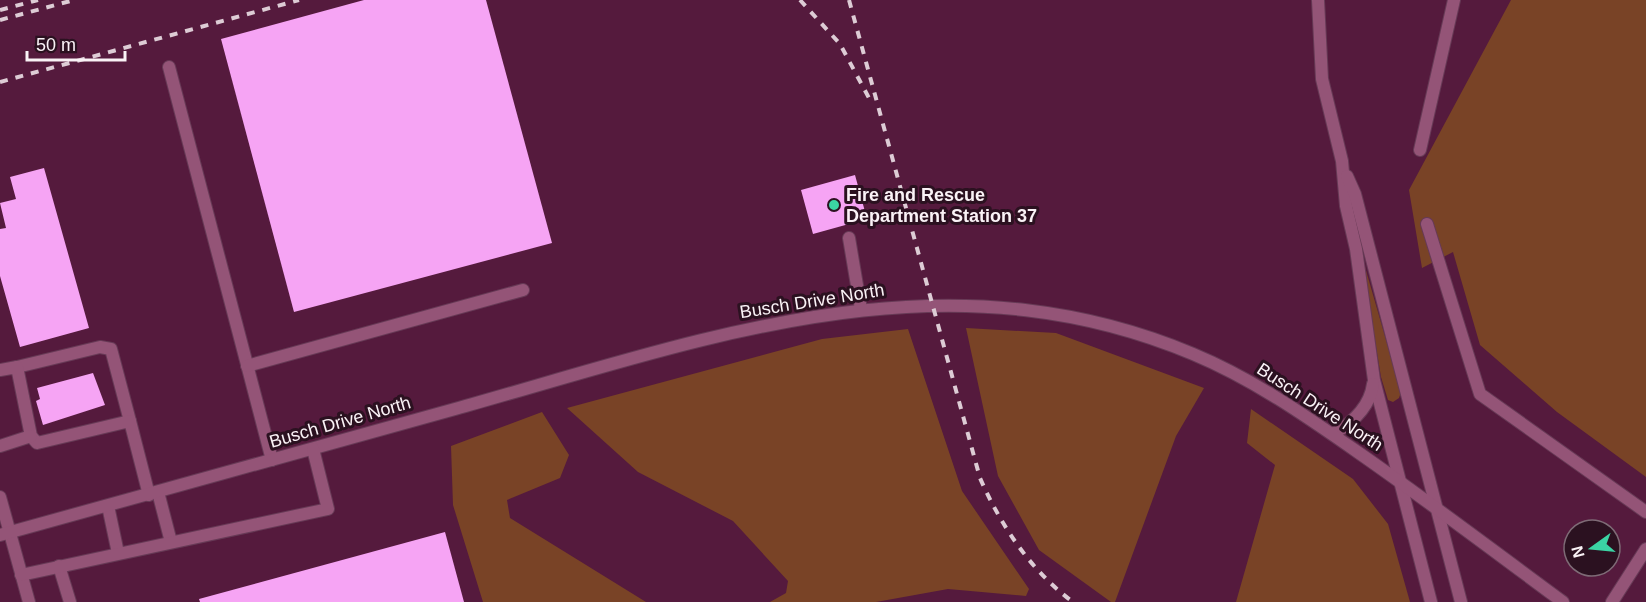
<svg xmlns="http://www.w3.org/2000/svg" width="1646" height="602" viewBox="0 0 1646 602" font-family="Helvetica,sans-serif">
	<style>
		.green { fill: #794326 }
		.building { fill: #f6a4f4 }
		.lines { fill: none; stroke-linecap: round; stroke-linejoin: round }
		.minor-casing { stroke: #673a56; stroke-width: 14 }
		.minor { stroke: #945477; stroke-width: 12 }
		.rail { stroke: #ddccd5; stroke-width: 4; stroke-dasharray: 8 8; stroke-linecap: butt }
		.poi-dot { fill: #3bd4a4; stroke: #2b1120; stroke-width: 2 }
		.labels { text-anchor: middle; stroke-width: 6; stroke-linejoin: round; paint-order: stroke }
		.poi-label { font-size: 18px; font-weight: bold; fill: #faf2f6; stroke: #2b1120; text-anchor: start }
		.street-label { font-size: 18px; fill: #faf2f6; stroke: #2b1120 }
	</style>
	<rect width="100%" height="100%" fill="#551a3d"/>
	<g class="green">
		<path d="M1511,0H1646V477L1557,412L1480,345L1453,252L1422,268L1409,190Z"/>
		<path d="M1365,267L1401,392L1399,398L1393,402L1388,400L1381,377L1363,268Z"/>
		<path d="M966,328L1056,333L1204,388L1176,436L1115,602H1111L1039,550L998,476Z"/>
		<path d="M908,329L962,491L1029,589L1026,596L948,589L876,602H770L786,593L788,581L733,521L638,472L567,408L822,339Z"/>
		<path d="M1251,409L1353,479L1388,524L1410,602H1236L1275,465L1247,443Z"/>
		<path d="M542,412L569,455L560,478L507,500L510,518L646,602H483L453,505L451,446Z"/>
	</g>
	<g class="building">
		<path d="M364,0H486L552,243L294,312L221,39Z"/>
		<path d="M44,168L89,328L20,347L0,276V229L6,228L0,203L16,199L10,177Z"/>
		<path d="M855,175L867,219L813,234L801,190Z"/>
		<path d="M93,373L105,405L43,425L36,401L40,399L37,388Z"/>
		<path d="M445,532L464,602H200L199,599Z"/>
	</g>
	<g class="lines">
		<defs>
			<g id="minor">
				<path d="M1318,0L1322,79L1342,161L1346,206L1356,249L1374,380L1431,602"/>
				<path d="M169,67L272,460"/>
				<path d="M1420,150L1454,0"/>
				<path d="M1347,176L1355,194L1461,602"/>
				<path d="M1427,224L1480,394L1646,512"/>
				<path d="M849,238L861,309"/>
				<path d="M247,366L523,290"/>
				<path d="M17,367L100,347L111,349L130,421"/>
				<path d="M0,370L17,367L31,436L37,443L130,421L149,495"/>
				<path d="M1333,434C1352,423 1370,407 1373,384"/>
				<path d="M0,446L31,436"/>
				<path d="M158,492L171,542"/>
				<path d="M0,497L29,602"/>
				<path d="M108,506L118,553"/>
				<path d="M0,535C152,493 303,451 455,409C702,340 940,248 1193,354C1253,379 1306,416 1359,453C1428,501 1495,552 1563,602"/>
				<path d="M59,566L70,602"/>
				<path d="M21,575L328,509L313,449"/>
				<path d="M1612,602L1646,549"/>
			</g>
		</defs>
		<use href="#minor" class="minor-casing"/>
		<use href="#minor" class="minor"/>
		<g class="rail">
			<path d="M800,0L840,44L869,98"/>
			<path d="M849,0L980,478C1001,526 1031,571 1073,602"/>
			<path d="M0,10L38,0"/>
			<path d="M0,20L74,0"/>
			<path d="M0,82L299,0"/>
		</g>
	</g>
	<circle class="poi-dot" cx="834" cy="205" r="6"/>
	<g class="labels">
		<g class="poi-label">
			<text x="846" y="201">Fire and Rescue<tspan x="846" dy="21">Department Station 37</tspan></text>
		</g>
		<g class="street-label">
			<text transform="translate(812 301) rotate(-9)" y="6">Busch Drive North</text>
			<text transform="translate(1320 407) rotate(33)" y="6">Busch Drive North</text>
			<text transform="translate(340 422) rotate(-16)" y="6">Busch Drive North</text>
		</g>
	</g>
	<g transform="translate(1592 548) rotate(255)"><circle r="28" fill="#2b1120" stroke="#7e6b76" stroke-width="1.5"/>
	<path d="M0-4.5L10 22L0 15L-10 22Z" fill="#3bd4a4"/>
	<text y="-9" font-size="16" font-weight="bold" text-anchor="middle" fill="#faf2f6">N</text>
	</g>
	<path d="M27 51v9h98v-9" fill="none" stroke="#faf2f6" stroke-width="3"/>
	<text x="36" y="51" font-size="18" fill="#faf2f6" stroke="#2b1120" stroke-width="4.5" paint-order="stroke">50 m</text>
</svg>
